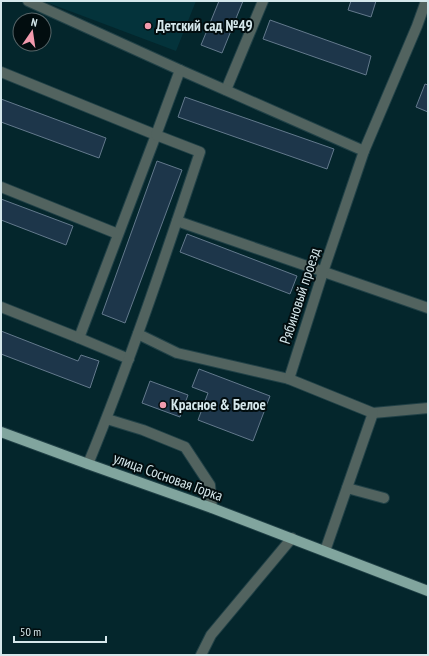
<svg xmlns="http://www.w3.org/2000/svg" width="429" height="656" viewBox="0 0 429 656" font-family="'PT Sans Narrow',sans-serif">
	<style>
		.built { fill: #04333b }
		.building { fill: #1d364a; stroke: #63798c }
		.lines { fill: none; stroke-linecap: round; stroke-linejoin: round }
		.minor-casing { stroke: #214147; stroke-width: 12 }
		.major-casing { stroke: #214147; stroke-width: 12 }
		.minor { stroke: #52635f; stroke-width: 10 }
		.major { stroke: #81a59e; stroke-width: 10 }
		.poi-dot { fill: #f29aad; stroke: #020d0f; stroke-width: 1.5 }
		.labels { text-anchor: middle; stroke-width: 4; stroke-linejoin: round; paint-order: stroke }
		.poi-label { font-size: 15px; font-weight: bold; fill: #d5e7eb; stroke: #020d0f; text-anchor: start }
		.street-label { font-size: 15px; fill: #d5e7eb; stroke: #020d0f }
	</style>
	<rect width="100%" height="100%" fill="#04262c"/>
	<path class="built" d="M43,1H196L176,51Z"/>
	<g class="building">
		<path d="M219,1H243L222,53L201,45Z"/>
		<path d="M351,1H376L371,17L348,10Z"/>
		<path d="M270,20L371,56L366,75L263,39Z"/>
		<path d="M425,84L428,85V112L416,107Z"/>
		<path d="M185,97L334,149L327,169L178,117Z"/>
		<path d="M1,99L106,138L99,158L1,122Z"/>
		<path d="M157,161L182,170L125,323L102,314Z"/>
		<path d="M1,199L73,226L66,245L1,220Z"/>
		<path d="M187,234L297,276L290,294L180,252Z"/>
		<path d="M1,331L78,361L81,355L99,361L90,388L1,354Z"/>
		<path d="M199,369L270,396L253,441L198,420L208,393L192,387Z"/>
		<path d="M150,381L188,395L180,417L142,403Z"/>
	</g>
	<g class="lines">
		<defs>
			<g id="minor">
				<path d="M28,1L180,70"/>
				<path d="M1,72L156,135L79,338"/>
				<path d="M226,90L263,1"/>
				<path d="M1,187L118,234"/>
				<path d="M177,221L428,308"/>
				<path d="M1,307L79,338L129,359"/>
				<path d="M138,334L177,353L289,379"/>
				<path d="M373,413L428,408"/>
				<path d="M107,419L143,430L185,447L210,485L212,508"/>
				<path d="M88,464C130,362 165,257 200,152L156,135L180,70L364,151"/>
				<path d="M347,488L384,498"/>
				<path d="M325,551L373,413L289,379L323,272L364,151L417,26L426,1"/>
				<path d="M201,655L211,635L292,538"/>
			</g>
			<path id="major" d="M1,432L88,464L212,508L428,591"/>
		</defs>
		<use href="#minor" class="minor-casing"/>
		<use href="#major" class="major-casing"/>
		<use href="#minor" class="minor"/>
		<use href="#major" class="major"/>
	</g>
	<g class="poi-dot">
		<circle cx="148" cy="26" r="4"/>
		<circle cx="163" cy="405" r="4"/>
	</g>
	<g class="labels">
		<g class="poi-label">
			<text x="156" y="31">Детский сад №49</text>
			<text x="171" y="410">Красное &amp; Белое</text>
		</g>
		<g class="street-label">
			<text transform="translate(300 296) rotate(-72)" y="5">Рябиновый проезд</text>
			<text transform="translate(168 477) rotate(20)" y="5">улица Сосновая Горка</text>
		</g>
	</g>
	<rect width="429" height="656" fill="none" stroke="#d5e7eb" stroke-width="4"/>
	<g transform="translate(32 32) rotate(13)"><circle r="19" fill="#020d0f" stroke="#566467"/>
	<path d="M0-3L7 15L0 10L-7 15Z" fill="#f29aad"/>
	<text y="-6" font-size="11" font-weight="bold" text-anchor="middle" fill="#d5e7eb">N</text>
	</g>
	<path d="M14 636v6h92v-6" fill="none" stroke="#d5e7eb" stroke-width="2"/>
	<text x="20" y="636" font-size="12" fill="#d5e7eb" stroke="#020d0f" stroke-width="3" paint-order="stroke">50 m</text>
</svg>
